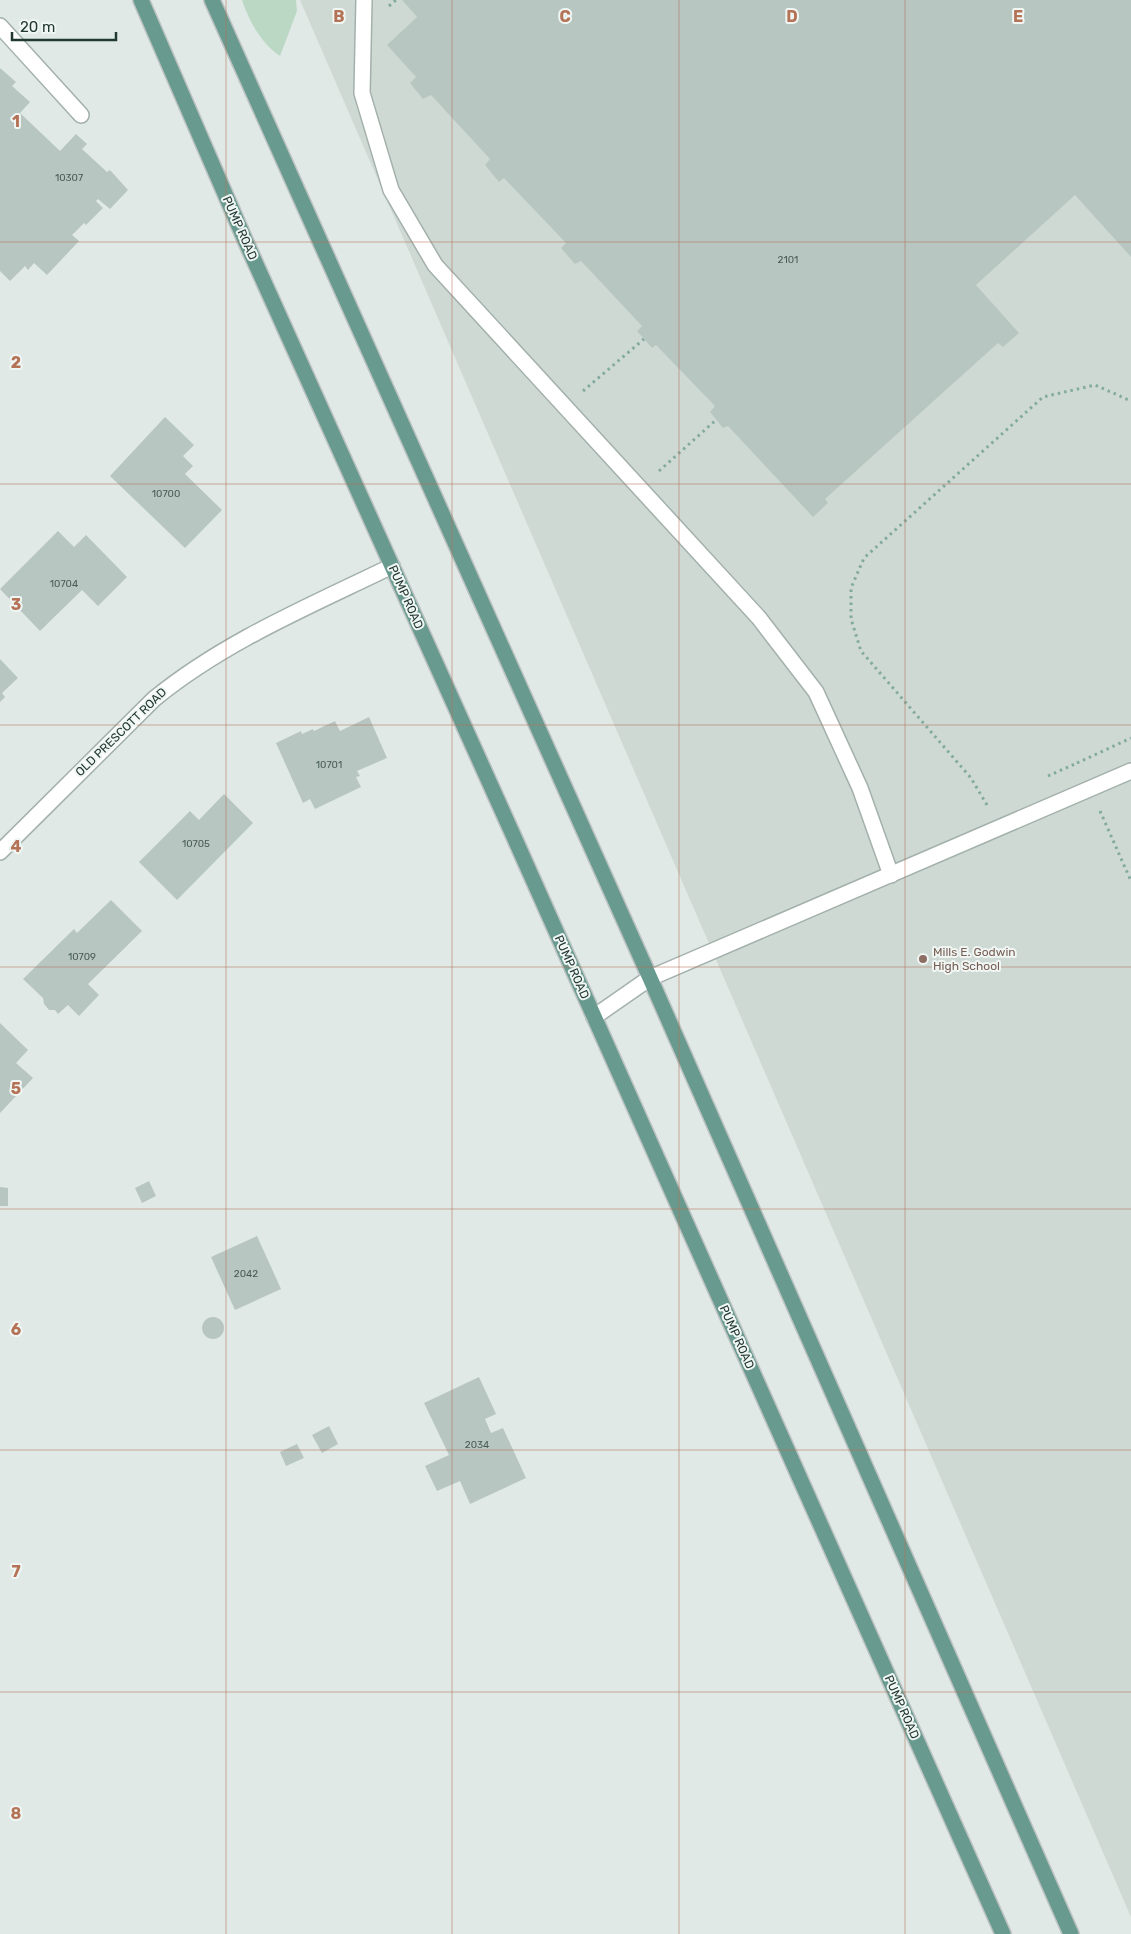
<svg xmlns="http://www.w3.org/2000/svg" width="1131" height="1934" viewBox="0 0 1131 1934" font-family="Rubik,sans-serif">
	<style>
		.built { fill: #ced9d4 }
		.green { fill: #bad8c4 }
		.building { fill: #b8c6c1 }
		.lines { fill: none; stroke-linecap: round; stroke-linejoin: round }
		.minor-casing { stroke: #a3b0ac; stroke-width: 18 }
		.major-casing { stroke: #bdc3c2; stroke-width: 18 }
		.path { stroke: #83aa9f; stroke-width: 3; stroke-dasharray: 2.5 4; stroke-linecap: butt }
		.minor { stroke: #fff; stroke-width: 15 }
		.major { stroke: #699a8f; stroke-width: 15 }
		.grid { fill: none; stroke: #b47357; stroke-width: 1; stroke-opacity: 0.55 }
		.education-dot { fill: #8d6e63; stroke: #f0f6f3; stroke-width: 2 }
		.labels { text-anchor: middle; stroke-width: 4; stroke-linejoin: round; paint-order: stroke }
		.number-label { font-size: 10px; fill: #485c56 }
		.street-label { font-size: 12px; fill: #223833; stroke: #f0f6f3 }
		.education-label { font-size: 12px; fill: #785e54; stroke: #f0f6f3; text-anchor: start }
		.grid-label { font-size: 16px; text-anchor: middle; font-weight: bold; fill: #b47357; stroke: #f0f6f3; stroke-width: 4; stroke-linejoin: round; paint-order: stroke }
	</style>
	<rect width="100%" height="100%" fill="#e0e9e5"/>
	<path class="built" d="M300,0H1131V1917Z"/>
	<path class="green" d="M242,0H296L297,11L280,56C261,43 249,21 242,0Z"/>
	<g class="building">
		<path d="M402,0H1131V257L1075,195L976,285L1019,333L1003,347L998,343L825,499L828,503L813,517L728,426L723,428L710,412L715,406L656,345L652,348L637,331L642,326L581,261L575,264L561,248L566,243L504,178L499,182L485,165L490,159L431,95L423,99L410,83L416,77L387,45L417,17Z"/>
		<path d="M0,68L16,82L12,86L30,102L20,113L60,151L76,134L87,144L82,149L107,172L110,170L128,190L110,209L98,199L96,201L103,208L86,225L84,223L72,235L79,241L47,275L34,263L28,270L25,266L10,281L0,271Z"/>
		<path d="M165,417L194,445L183,456L193,466L185,474L222,510L185,548L110,476Z"/>
		<path d="M58,531L74,547L86,535L127,577L98,606L82,590L40,631L0,589Z"/>
		<path d="M0,659L18,678L2,693L5,697L0,702Z"/>
		<path d="M369,717L387,758L357,771L360,776L356,777L361,787L315,809L310,799L303,803L276,743L301,731L302,734L313,729L314,731L335,721L340,731Z"/>
		<path d="M224,794L253,823L177,900L139,862L190,811L199,820Z"/>
		<path d="M111,900L142,931L88,984L99,995L79,1016L68,1005L58,1014L55,1010H49L44,1004L43,998L23,979L74,929L77,933Z"/>
		<path d="M0,1023L28,1050L16,1063L33,1078L0,1113Z"/>
		<path d="M149,1181L156,1196L142,1203L135,1188Z"/>
		<path d="M0,1187L8,1188V1206H0Z"/>
		<path d="M257,1236L281,1289L235,1310L211,1257Z"/>
		<circle cx="213" cy="1328" r="11"/>
		<path d="M479,1377L496,1414L485,1419L491,1433L503,1428L526,1478L470,1504L460,1481L437,1491L425,1466L449,1455L424,1403Z"/>
		<path d="M329,1426L338,1444L322,1453L312,1435Z"/>
		<path d="M297,1444L304,1458L286,1466L280,1452Z"/>
	</g>
	<g class="lines">
		<defs>
			<g id="minor">
				<path d="M364,0L362,93L391,190L435,265L759,618L816,692L860,788L891,875"/>
				<path d="M0,26L81,115"/>
				<path d="M0,852L154,699C225,641 310,606 392,566"/>
				<path d="M594,1017L650,978L1131,771"/>
			</g>
			<g id="major">
				<path d="M141,0L245,240L514,837L1003,1934"/>
				<path d="M212,0L650,978L1071,1934"/>
			</g>
		</defs>
		<use href="#minor" class="minor-casing"/>
		<use href="#major" class="major-casing"/>
		<g class="path">
			<path d="M389,6L396,0"/>
			<path d="M583,391L644,339"/>
			<path d="M659,471L716,420"/>
			<path d="M1077,763L1131,738"/>
			<path d="M1048,776L1077,763"/>
			<path d="M987,805L971,778L861,651L851,619V588L864,558L1043,397L1095,385L1131,401"/>
			<path d="M1100,811L1131,881"/>
		</g>
		<use href="#minor" class="minor"/>
		<use href="#major" class="major"/>
	</g>
	<path class="grid" d="M226,0V1934M452,0V1934M679,0V1934M905,0V1934M0,242H1131M0,484H1131M0,725H1131M0,967H1131M0,1209H1131M0,1450H1131M0,1692H1131"/>
	<circle class="education-dot" cx="923" cy="959" r="5"/>
	<g class="labels">
		<g class="number-label">
			<text x="69" y="181">10307</text>
			<text x="788" y="263">2101</text>
			<text x="166" y="497">10700</text>
			<text x="64" y="587">10704</text>
			<text x="329" y="768">10701</text>
			<text x="196" y="847">10705</text>
			<text x="82" y="960">10709</text>
			<text x="246" y="1277">2042</text>
			<text x="477" y="1448">2034</text>
		</g>
		<g class="street-label">
			<text transform="translate(240 228) rotate(66)" y="4">PUMP ROAD</text>
			<text transform="translate(406 597) rotate(66)" y="4">PUMP ROAD</text>
			<text transform="translate(121 732) rotate(-44)" y="4">OLD PRESCOTT ROAD</text>
			<text transform="translate(572 967) rotate(66)" y="4">PUMP ROAD</text>
			<text transform="translate(737 1337) rotate(66)" y="4">PUMP ROAD</text>
			<text transform="translate(902 1707) rotate(66)" y="4">PUMP ROAD</text>
		</g>
		<g class="education-label">
			<text x="933" y="956">Mills E. Godwin<tspan x="933" dy="14">High School</tspan></text>
		</g>
	</g>
	<g class="grid-label">
		<text x="339" y="22">B</text>
		<text x="565" y="22">C</text>
		<text x="792" y="22">D</text>
		<text x="1018" y="22">E</text>
		<text x="16" y="127">1</text>
		<text x="16" y="368">2</text>
		<text x="16" y="610">3</text>
		<text x="16" y="852">4</text>
		<text x="16" y="1094">5</text>
		<text x="16" y="1335">6</text>
		<text x="16" y="1577">7</text>
		<text x="16" y="1819">8</text>
	</g>
	<path d="M12 32v8h104v-8" fill="none" stroke="#223833" stroke-width="2.5"/>
	<text x="20" y="32" font-size="15" fill="#223833" stroke="#f0f6f3" stroke-width="4" paint-order="stroke">20 m</text>
</svg>
